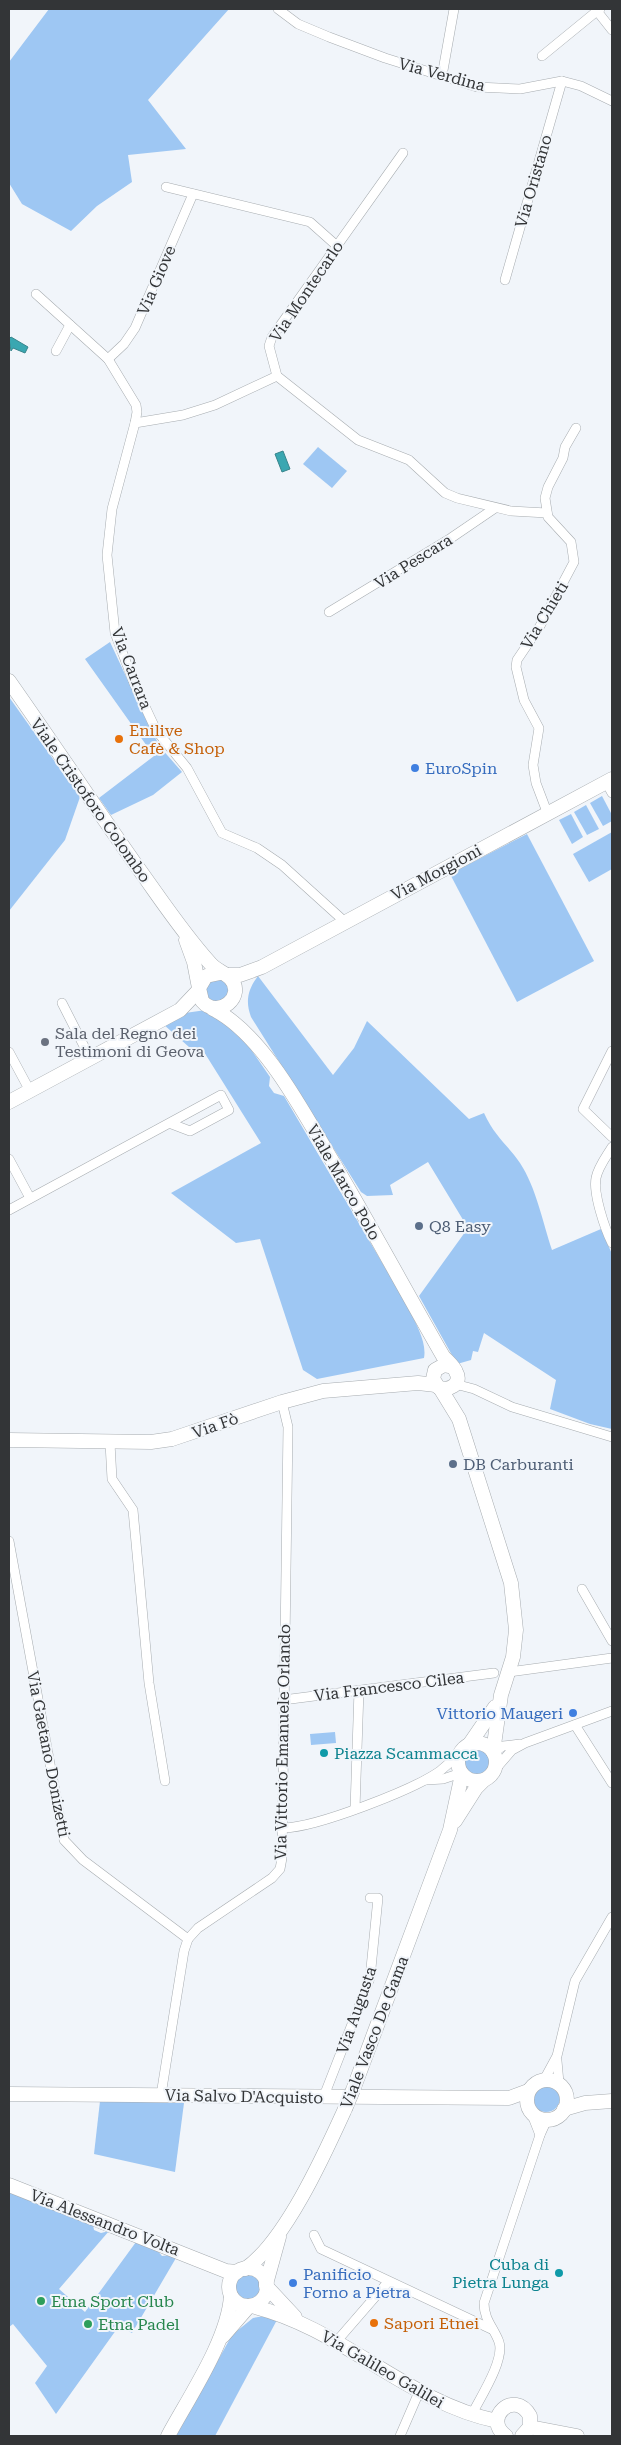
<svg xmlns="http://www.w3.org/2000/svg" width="621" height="2445" viewBox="0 0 621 2445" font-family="'Roboto Serif',serif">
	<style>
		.green { fill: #9ec7f3 }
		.water { fill: #3aa7b1; stroke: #38858c }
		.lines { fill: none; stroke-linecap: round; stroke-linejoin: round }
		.street-casing { stroke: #a7acb0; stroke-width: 10 }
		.secondary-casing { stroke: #a7acb0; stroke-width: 15 }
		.street { stroke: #fff; stroke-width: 9 }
		.secondary { stroke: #fff; stroke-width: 14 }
		.secondary-bridge-casing { stroke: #a7acb0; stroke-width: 15; stroke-linecap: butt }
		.secondary-bridge { stroke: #fff; stroke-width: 14 }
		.food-dot { fill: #e8710a; stroke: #f1f5fa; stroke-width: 2 }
		.shop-dot { fill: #3f7fe0; stroke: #f1f5fa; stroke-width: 2 }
		.worship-dot { fill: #6b7280; stroke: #f1f5fa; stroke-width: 2 }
		.service-dot { fill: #5c6f8a; stroke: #f1f5fa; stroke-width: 2 }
		.culture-dot { fill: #0f9aa8; stroke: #f1f5fa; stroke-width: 2 }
		.leisure-dot { fill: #2e9e5b; stroke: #f1f5fa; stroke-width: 2 }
		.labels { text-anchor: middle; stroke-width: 4; stroke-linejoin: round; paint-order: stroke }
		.street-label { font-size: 16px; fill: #333537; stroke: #f1f5fa }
		.food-label { font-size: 16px; fill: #c56008; stroke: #f1f5fa; text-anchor: start }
		.shop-label { font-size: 16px; fill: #366cbe; stroke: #f1f5fa; text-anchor: start }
		.worship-label { font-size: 16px; fill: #5b616d; stroke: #f1f5fa; text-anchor: start }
		.service-label { font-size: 16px; fill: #4e5e75; stroke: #f1f5fa; text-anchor: start }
		.culture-label { font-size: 16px; fill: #0d838f; stroke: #f1f5fa; text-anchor: start }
		.leisure-label { font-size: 16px; fill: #27864d; stroke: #f1f5fa; text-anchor: start }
	</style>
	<rect width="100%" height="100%" fill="#f1f5fa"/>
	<g class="green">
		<path d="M49,9H229L148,100L186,149L128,155L132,182L97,206L71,231L22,204L9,183V62Z"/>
		<path d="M318,447L347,471L332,488L303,464Z"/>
		<path d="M110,642L152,732L161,748L182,772L153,795L111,815L99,798L154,756L85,659Z"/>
		<path d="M9,697L80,797L65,840L9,911Z"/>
		<path d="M602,796L612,815V821L603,826L590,803Z"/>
		<path d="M586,805L599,829L587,835L574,812Z"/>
		<path d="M571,814L583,837L572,844L559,820Z"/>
		<path d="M612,832V869L589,882L573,854Z"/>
		<path d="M527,834L594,961L517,1002L450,874Z"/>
		<path d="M215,975L231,984L227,1001L209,1002L204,984Z"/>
		<path d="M258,976L333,1075L354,1048L367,1021L469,1119L484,1113C495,1137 507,1144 520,1163C536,1187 543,1223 552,1250L601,1229L612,1254V1429L590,1424L550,1409L556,1380L484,1333L478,1352L473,1351L471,1360L457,1364L419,1296L468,1228L428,1162L390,1185L393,1195L367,1196L361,1192L251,1017C245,1001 248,989 258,976Z"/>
		<path d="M206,1010L237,1029L270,1077L269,1086L274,1093L284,1096L410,1310C416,1325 427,1342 424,1358L317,1379L303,1370L260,1239L236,1243L171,1193L261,1143L204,1052L189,1047L163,1024L185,1013Z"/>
		<path d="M335,1732L336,1743L311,1745L310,1734Z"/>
		<circle cx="477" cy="1761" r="14"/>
		<circle cx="546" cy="2098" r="14"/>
		<path d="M100,2101L184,2103L175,2172L94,2154Z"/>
		<path d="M9,2192L93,2225L94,2230L101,2233L109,2231L59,2289L85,2312L136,2242L156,2249L162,2256L171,2255L176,2258L132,2333L119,2326L56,2414L35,2383L47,2366L13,2324L9,2327Z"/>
		<circle cx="248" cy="2287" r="12"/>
		<path d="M264,2316L278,2318L215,2436H176L232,2335L253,2318Z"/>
	</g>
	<g class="water">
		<path d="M11,337L28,347L25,353L13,348L11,351L9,339Z"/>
		<path d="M283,451L290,469L282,472L275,454Z"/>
	</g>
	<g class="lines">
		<defs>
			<g id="street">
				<path d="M278,9L298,24L329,37L385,58L477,87L520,89L562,81L581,86L612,101"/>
				<path d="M600,9L597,11L612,30"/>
				<path d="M542,56L597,11"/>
				<path d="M442,76L454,9"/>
				<path d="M403,153L272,337L269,346L277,376L358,440L409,460L445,493L457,498L511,511L547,513"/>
				<path d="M166,187L310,222L337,246"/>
				<path d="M505,280L562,81"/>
				<path d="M36,294L108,359L136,405L137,412L135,423L112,509L107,555L115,633L134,683L156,730L187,768L222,833L257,848L282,865L344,921"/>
				<path d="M56,351L70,325"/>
				<path d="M108,359L124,344L135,328L193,194"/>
				<path d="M135,423L183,415L215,405L277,376"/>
				<path d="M329,612L451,538L495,508"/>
				<path d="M606,782L612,793"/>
				<path d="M547,812L536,783L533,765L539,728L524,700L516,667L517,660L540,626L574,562L571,542L548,517L545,498L548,487L563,458L565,447L576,428"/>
				<path d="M62,1003L90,1058"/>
				<path d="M612,1051L583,1109L612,1137"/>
				<path d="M9,1052L30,1091"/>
				<path d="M612,1147C606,1157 598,1167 596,1178C593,1194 605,1229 612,1243"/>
				<path d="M9,1159L30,1198"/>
				<path d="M9,1210L221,1095L229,1110L190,1131L169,1123"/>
				<path d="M455,1384L474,1389L512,1407L612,1437"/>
				<path d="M110,1443L112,1479L133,1510L149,1683L165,1781"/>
				<path d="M9,1541L64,1840L83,1860L188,1939"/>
				<path d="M582,1589L612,1641"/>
				<path d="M509,1672L612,1658"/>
				<path d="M283,1700L494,1673"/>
				<path d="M575,1725L612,1783"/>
				<path d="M493,1753L503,1746L520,1744"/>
				<path d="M492,1773L512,1750L525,1743L612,1711"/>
				<path d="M426,1780L443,1779L461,1773"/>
				<path d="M355,1809L359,1690"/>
				<path d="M284,1828C317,1827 413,1790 440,1771C447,1765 454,1759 461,1753"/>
				<path d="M557,2061L559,2083"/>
				<path d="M544,2080L557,2056L575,1981L612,1917"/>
				<path d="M161,2095L184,1951L188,1939L198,1928L272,1878L280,1869L282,1858L288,1427L282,1402"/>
				<path d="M324,2096L370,1978L378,1898H370"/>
				<path d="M531,2112L540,2135"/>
				<path d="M314,2235L321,2249L491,2329"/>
				<path d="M336,2342L388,2282"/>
				<path d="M472,2414C480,2398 505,2360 499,2342C494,2328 484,2320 484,2303L540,2135L545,2124L551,2119"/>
				<path d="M400,2436L419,2392"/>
			</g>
			<g id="secondary">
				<path d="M9,681C52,742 93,804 136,865C160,898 182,932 209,962C215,970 224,972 230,978C247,996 218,1020 202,1001L199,988L206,976L220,973"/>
				<path d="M186,940L194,962L199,988"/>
				<path d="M227,975H240L262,967L612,779"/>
				<path d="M213,1009C261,1033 300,1106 327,1152C367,1219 404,1288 443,1356C447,1361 454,1366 456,1372C463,1384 448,1392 438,1387L433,1379L435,1370L444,1365L453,1367"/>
				<path d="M9,1102L180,1010L198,991"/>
				<path d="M440,1388L459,1419L511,1583L516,1630L513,1657L501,1695L493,1752"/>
				<path d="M9,1440L151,1442L172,1439L282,1402L323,1391L418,1383L436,1385"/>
				<circle cx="477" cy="1762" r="19"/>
				<path d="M469,1745L495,1707"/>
				<path d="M455,1821L476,1788L484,1780"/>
				<circle cx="547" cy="2100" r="20"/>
				<path d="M353,2090L450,1830L462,1774"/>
				<path d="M9,2094L509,2098L528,2091"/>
				<path d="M564,2109L585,2103L612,2101"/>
				<path d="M9,2185L226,2271L237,2272"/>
				<circle cx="248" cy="2287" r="19"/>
				<path d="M245,2269C285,2242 325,2153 345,2109"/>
				<path d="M266,2284L279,2237"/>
				<path d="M266,2286L295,2317"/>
				<path d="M251,2306C341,2327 406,2402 497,2421"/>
				<path d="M223,2336L249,2306"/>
				<path d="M530,2427L577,2436"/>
				<path d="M168,2436C189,2397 228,2340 231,2296"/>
				<path d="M506,2436C482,2419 514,2388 530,2416V2427L522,2436"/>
			</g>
		</defs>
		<use href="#street" class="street-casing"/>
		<use href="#secondary" class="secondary-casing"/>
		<use href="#street" class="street"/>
		<use href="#secondary" class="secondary"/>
		<defs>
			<path id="secondary-bridge" d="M345,2109L353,2090"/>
		</defs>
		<use href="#secondary-bridge" class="secondary-bridge-casing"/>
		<use href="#secondary-bridge" class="secondary-bridge"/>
	</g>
	<g class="food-dot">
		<circle cx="119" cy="739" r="5"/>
		<circle cx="374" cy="2323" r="5"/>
	</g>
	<g class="shop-dot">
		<circle cx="415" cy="768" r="5"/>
		<circle cx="573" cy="1713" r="5"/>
		<circle cx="293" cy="2283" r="5"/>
	</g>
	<circle class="worship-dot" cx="45" cy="1042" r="5"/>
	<g class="service-dot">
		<circle cx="419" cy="1226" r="5"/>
		<circle cx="453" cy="1464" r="5"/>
	</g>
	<g class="culture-dot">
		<circle cx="324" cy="1753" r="5"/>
		<circle cx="559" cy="2273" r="5"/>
	</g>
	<g class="leisure-dot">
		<circle cx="41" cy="2301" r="5"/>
		<circle cx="88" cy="2324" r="5"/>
	</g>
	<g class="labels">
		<g class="street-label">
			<text transform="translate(442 74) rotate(15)" y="6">Via Verdina</text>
			<text transform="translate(533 181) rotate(-74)" y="6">Via Oristano</text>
			<text transform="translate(156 280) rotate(-67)" y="6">Via Giove</text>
			<text transform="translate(306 291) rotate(-56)" y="6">Via Montecarlo</text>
			<text transform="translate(413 561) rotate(-32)" y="6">Via Pescara</text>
			<text transform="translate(544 615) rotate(-59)" y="6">Via Chieti</text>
			<text transform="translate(132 668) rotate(69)" y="6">Via Carrara</text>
			<text transform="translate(91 800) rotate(55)" y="6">Viale Cristoforo Colombo</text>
			<text transform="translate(436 872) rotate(-28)" y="6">Via Morgioni</text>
			<text transform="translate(344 1182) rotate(60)" y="6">Viale Marco Polo</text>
			<text transform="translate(215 1425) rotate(-19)" y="6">Via Fò</text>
			<text transform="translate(389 1686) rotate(-7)" y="6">Via Francesco Cilea</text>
			<text transform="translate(282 1742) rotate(-89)" y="6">Via Vittorio Emanuele Orlando</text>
			<text transform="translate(49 1754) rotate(79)" y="6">Via Gaetano Donizetti</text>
			<text transform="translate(356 2010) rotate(-71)" y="6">Via Augusta</text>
			<text transform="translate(374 2032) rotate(-69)" y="6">Viale Vasco De Gama</text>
			<text transform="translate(244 2096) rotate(1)" y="6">Via Salvo D'Acquisto</text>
			<text transform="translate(105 2222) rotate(21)" y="6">Via Alessandro Volta</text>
			<text transform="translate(383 2369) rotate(30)" y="6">Via Galileo Galilei</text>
		</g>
		<g class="food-label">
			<text x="129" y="736">Enilive<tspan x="129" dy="18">Cafè &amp; Shop</tspan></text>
			<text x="384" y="2329">Sapori Etnei</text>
		</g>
		<g class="shop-label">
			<text x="425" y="774">EuroSpin</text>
			<text x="563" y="1719" text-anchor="end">Vittorio Maugeri</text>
			<text x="303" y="2280">Panificio<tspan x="303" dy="18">Forno a Pietra</tspan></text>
		</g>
		<g class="worship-label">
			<text x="55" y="1039">Sala del Regno dei<tspan x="55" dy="18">Testimoni di Geova</tspan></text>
		</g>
		<g class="service-label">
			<text x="429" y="1232">Q8 Easy</text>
			<text x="463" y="1470">DB Carburanti</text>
		</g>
		<g class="culture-label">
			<text x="334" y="1759">Piazza Scammacca</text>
			<text x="549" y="2270" text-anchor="end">Cuba di<tspan x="549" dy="18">Pietra Lunga</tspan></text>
		</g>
		<g class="leisure-label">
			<text x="51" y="2307">Etna Sport Club</text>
			<text x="98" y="2330">Etna Padel</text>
		</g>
	</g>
	<rect width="621" height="2445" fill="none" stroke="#333537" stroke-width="20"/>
</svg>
